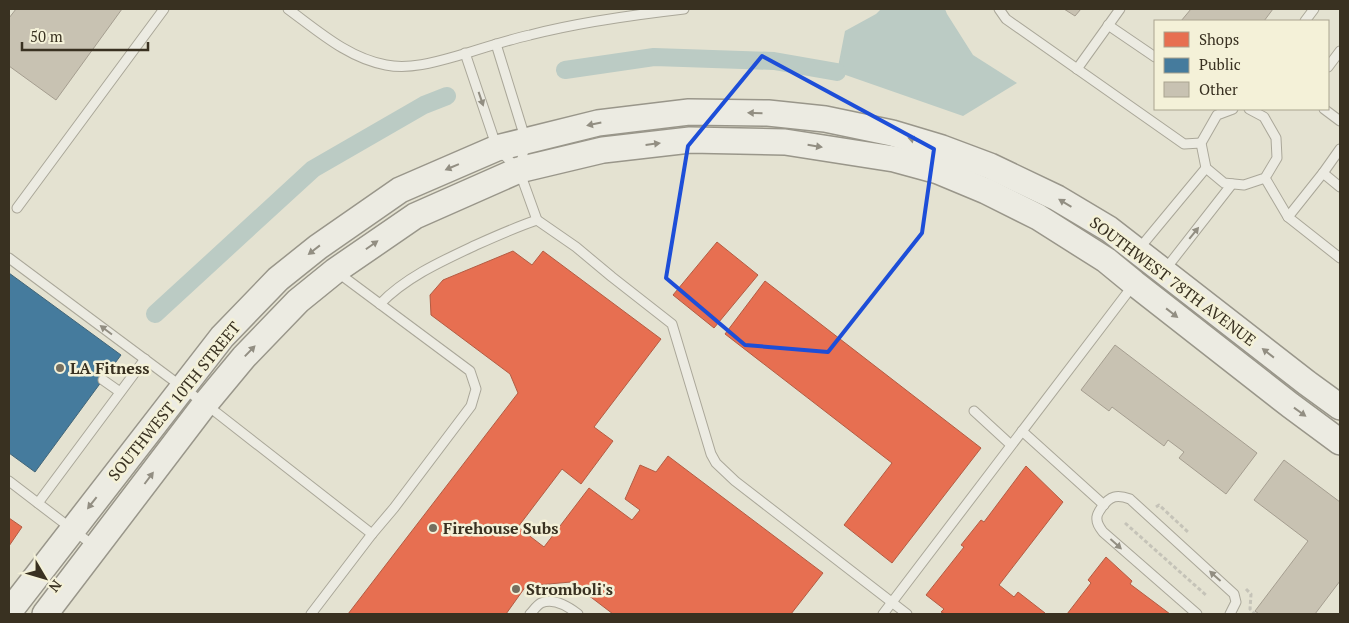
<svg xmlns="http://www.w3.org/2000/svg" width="1349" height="623" viewBox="0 0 1349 623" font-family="'PT Serif',serif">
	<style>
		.water { fill: #bbcbc4 }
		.shops { fill: #e76f51; stroke: #b35c43 }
		.public { fill: #457b9d; stroke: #416578 }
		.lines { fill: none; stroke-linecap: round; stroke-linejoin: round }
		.canal { stroke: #bbcbc4; stroke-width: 18 }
		.building { fill: #c8c2b2; stroke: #a59e90 }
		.lane-casing { stroke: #aaa799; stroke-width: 11 }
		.secondary-casing { stroke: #99968a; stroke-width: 28 }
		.path { stroke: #c5c3b8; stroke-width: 3; stroke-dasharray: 4 2.5; stroke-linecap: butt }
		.lane { stroke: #ecebe2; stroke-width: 9 }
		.secondary { stroke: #ecebe2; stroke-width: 25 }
		.oneway { fill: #928e82 }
		.marked { fill: none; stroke: #1d4ed8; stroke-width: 4; stroke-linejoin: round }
		.poi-dot { fill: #756f5f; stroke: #f4f1d8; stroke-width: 2 }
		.labels { text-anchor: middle; stroke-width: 5; stroke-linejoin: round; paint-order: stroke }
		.street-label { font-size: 16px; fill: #393121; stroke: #f4f1d8 }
		.poi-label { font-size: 16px; font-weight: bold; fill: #393121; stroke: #f4f1d8; text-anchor: start }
	</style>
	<rect width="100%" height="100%" fill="#e4e2d1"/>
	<path class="water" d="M881,9H945L947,14L973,55L1017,83L963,116L837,72L845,31L876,14Z"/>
	<g class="shops">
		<path d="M717,242L758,275L714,328L673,295Z"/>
		<path d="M513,251L532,265L543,251L661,339L594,427L613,441L581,484L562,469L518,527L544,547L589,488L632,520L640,510L625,499L640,465L656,472L668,456L823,573L791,614H613L571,582L526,586L506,614H348L518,393L510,374L431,315L430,295L443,280Z"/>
		<path d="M765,281L981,448L892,563L844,525L892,463L725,334Z"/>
		<path d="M1026,466L1063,502L999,585L1014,597L1018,592L1045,613L1044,614H945L941,612L944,609L926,595L964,547L961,545L981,520L984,522Z"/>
		<path d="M9,518L22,527L9,546Z"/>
		<path d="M1106,557L1132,581L1130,584L1170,614H1067L1091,583L1088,580Z"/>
	</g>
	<path class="public" d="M9,273L121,355L35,472L9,453Z"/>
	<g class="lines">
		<g class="canal">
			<path d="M565,70L654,57L774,61L837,72"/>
			<path d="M155,314L313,169L424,105L447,96"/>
		</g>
	</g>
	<g class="building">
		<path d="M16,9H122L56,100L9,66V18Z"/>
		<path d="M1064,9H1081L1075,16Z"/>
		<path d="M1191,9H1273L1264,21H1181Z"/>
		<path d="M1115,345L1257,453L1226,494L1179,458L1184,452L1168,440L1164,446L1112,407L1109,411L1081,390Z"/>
		<path d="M1284,460L1340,502V581L1315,614H1259L1255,611L1308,541L1254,500Z"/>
	</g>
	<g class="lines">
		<defs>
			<g id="lane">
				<path d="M288,9C318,31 348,58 386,65C412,70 439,61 464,54C486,47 508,40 530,35C580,22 632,15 684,9"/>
				<path d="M999,9L1006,19L1184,144L1201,143"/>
				<path d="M1305,21L1314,9"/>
				<path d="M1108,25L1155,57"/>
				<path d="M496,44L526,141L520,167"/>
				<path d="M465,53L497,148L519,170L537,220L576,247L612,277L672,324L711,454L716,463L735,481L907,614"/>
				<path d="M1328,67L1340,51"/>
				<path d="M1077,69L1120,9"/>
				<path d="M1233,109L1217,115L1201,143L1206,168L1224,183L1244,185L1265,178L1277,158L1276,138L1264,117L1249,109"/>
				<path d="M1324,109L1340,121"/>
				<path d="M1323,173L1340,149"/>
				<path d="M1265,178L1288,217"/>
				<path d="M1340,187L1323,173L1288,217L1340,258"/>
				<path d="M17,208L164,9"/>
				<path d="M1138,250L1206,168"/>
				<path d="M9,258L217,413L372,534"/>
				<path d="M1164,271L1232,184"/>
				<path d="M380,304C406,277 442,261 476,245C496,236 516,227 537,220"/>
				<path d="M103,380L120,392"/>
				<path d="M974,411L1011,445"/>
				<path d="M1022,431L1104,505"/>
				<path d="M9,481L94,546"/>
				<path d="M38,503L145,359"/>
				<path d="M311,614L372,534L394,508L471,406L476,389L470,371L337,272"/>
				<path d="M530,614C533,611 537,605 541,603C554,597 569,607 578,614"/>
				<path d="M883,614L1134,284"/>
				<path d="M1197,614L1103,532C1100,528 1096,523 1097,517C1097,514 1100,510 1102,507C1110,496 1117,494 1130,499L1234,594L1236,602L1230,614"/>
			</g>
			<g id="secondary">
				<path d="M9,612L222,337L278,279L318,247L400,190L497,148L598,123L689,112L768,113L825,119L892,133L942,148L990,166L1057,198L1109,229L1307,383L1340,407"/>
				<path d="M45,614L205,404L244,357L298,301L335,271L415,216L519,170L603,150L690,140L785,142L894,159L938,171L986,191L1038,217L1106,260L1134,283L1290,405L1340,442"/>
			</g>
		</defs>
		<use href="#lane" class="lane-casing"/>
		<use href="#secondary" class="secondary-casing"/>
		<g class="path">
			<path d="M1156,507L1159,505L1188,532"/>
			<path d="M1125,523L1207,596"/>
			<path d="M1246,589L1251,594L1250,609L1255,614"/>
		</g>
		<use href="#lane" class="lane"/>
		<use href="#secondary" class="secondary"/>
	</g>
	<defs><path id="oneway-solid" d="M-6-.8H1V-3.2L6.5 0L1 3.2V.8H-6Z" transform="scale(1.25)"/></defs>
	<g class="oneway">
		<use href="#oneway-solid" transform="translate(481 99) rotate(71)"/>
		<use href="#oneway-solid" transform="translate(755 113) rotate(-179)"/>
		<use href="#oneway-solid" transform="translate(594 124) rotate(168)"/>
		<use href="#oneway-solid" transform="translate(915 140) rotate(-163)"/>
		<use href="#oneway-solid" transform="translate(653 144) rotate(-7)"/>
		<use href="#oneway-solid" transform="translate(815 146) rotate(9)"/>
		<use href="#oneway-solid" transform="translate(452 167) rotate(157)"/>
		<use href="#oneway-solid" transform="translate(1065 203) rotate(-149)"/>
		<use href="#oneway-solid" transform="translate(1194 233) rotate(-51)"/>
		<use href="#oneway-solid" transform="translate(372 245) rotate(-35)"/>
		<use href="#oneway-solid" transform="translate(314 250) rotate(142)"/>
		<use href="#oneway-solid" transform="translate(1172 313) rotate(38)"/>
		<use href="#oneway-solid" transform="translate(106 330) rotate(-143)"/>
		<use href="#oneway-solid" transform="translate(250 351) rotate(-46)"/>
		<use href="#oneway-solid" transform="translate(1268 353) rotate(-142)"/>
		<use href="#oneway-solid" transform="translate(1300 412) rotate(36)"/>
		<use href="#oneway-solid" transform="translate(149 478) rotate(-53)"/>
		<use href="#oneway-solid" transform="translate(92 503) rotate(128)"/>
		<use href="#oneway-solid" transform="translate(1116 544) rotate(42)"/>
		<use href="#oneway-solid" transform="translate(1215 576) rotate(-138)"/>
	</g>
	<path class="marked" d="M762,56L934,149L922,233L828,352L745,345L666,278L688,146Z"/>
	<g class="poi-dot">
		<circle cx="60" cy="368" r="5"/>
		<circle cx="433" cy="528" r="5"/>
		<circle cx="516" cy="589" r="5"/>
	</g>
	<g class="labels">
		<g class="street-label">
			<text transform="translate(1173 281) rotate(37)" y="6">SOUTHWEST 78TH AVENUE</text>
			<text transform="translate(174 401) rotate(-51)" y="6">SOUTHWEST 10TH STREET</text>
		</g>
		<g class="poi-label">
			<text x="70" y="374">LA Fitness</text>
			<text x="443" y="534">Firehouse Subs</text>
			<text x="526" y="595">Stromboli's</text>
		</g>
	</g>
	<rect width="1349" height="623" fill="none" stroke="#393121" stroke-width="20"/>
	<rect x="1154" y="20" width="175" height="90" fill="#f4f1d8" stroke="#a9a48f"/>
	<rect x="1164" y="32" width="25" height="15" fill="#e76f51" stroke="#a9a48f"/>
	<text x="1199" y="45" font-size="15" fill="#393121">Shops</text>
	<rect x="1164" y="58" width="25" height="15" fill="#457b9d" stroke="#a9a48f"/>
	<text x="1199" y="70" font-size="15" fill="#393121">Public</text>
	<rect x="1164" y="82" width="25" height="15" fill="#c8c2b2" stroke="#a9a48f"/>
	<text x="1199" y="95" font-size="15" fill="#393121">Other</text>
	<g transform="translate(45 578) rotate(128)" stroke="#f4f1d8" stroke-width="4" paint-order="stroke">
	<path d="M0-4L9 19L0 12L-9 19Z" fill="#393121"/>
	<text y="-8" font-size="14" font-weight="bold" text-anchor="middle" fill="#393121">N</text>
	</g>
	<path d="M22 42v8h126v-8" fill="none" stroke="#393121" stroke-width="2.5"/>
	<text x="30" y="42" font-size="15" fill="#393121" stroke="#f4f1d8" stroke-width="4" paint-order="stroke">50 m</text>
</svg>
